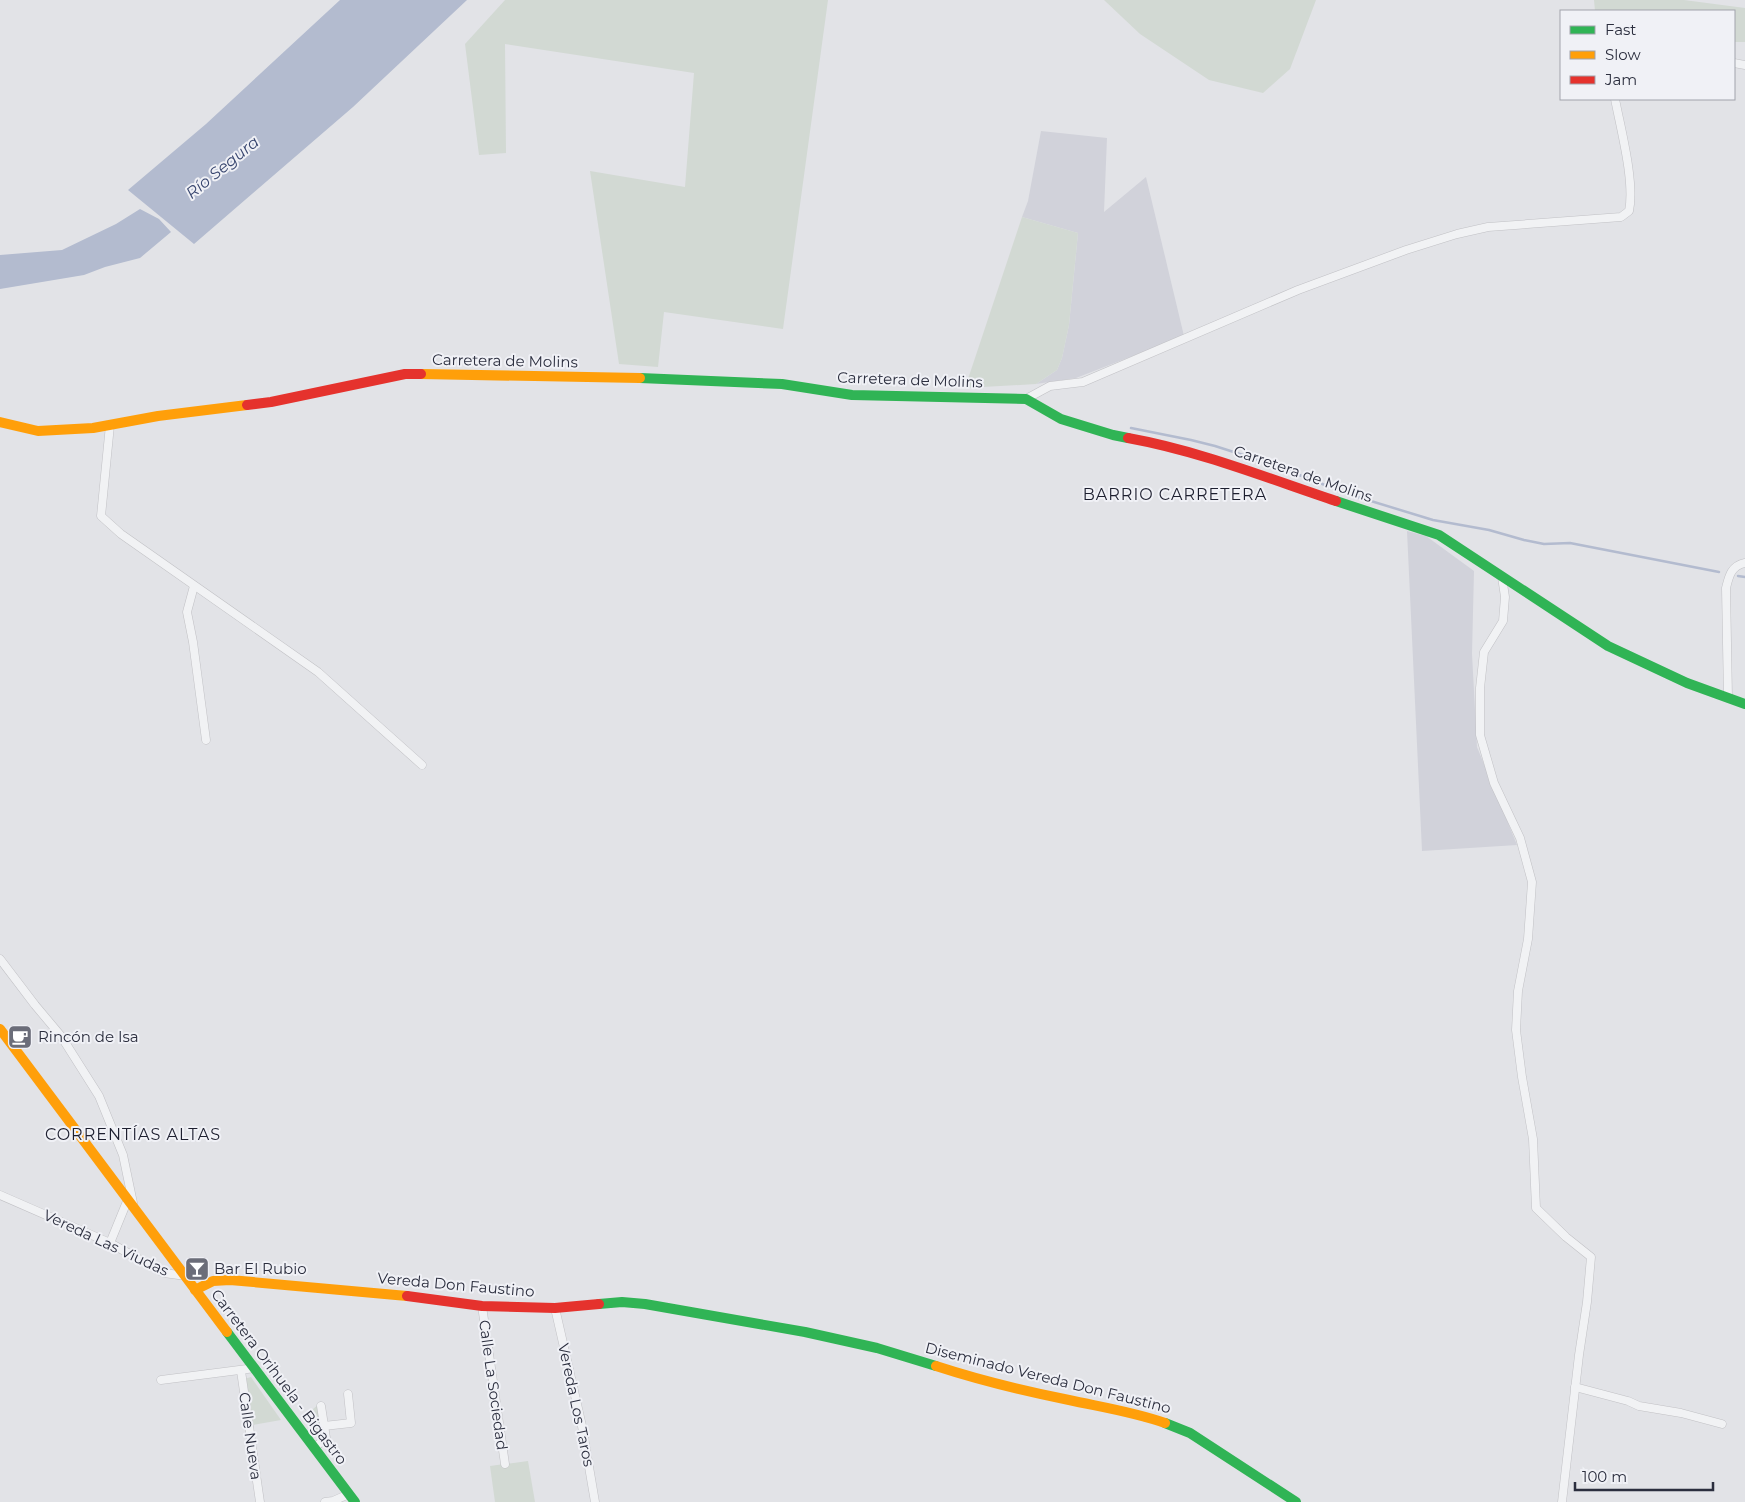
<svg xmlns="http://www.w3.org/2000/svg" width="1745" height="1502" viewBox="0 0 1745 1502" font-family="Montserrat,sans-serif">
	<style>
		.built { fill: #d1d2da }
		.green { fill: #d2d9d3 }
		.water { fill: #b3bbcf }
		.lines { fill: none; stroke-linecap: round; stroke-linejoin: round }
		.stream { stroke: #b3bbcf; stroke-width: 2.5 }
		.street-casing { stroke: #c1c1c5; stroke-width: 9 }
		.street { stroke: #f1f2f4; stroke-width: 8 }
		.fast { stroke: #30b455; stroke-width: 10 }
		.slow { stroke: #ff9f0a; stroke-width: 10 }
		.jam { stroke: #e5322d; stroke-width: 10 }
		.labels { text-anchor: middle; stroke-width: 4; stroke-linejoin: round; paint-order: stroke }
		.street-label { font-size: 15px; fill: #2b2e3e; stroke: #f0f1f6 }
		.poi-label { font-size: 15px; fill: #2b2e3e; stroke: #f0f1f6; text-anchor: start }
		.water-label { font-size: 16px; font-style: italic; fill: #38466f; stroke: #f0f1f6 }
		.neighbourhood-label { font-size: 16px; letter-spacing: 1px; fill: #1d1f2f; stroke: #f0f1f6 }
	</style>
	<rect width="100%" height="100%" fill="#e2e3e7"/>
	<g class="built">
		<path d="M1041,131L1107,138L1104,212L1146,177L1184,336L1076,378L1036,384L1057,370L1062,358L1069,325L1078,233L1022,217L1028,201Z"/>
		<path d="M1407,531L1426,536L1474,571L1472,654L1477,747L1517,845L1422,851Z"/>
	</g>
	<g class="green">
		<path d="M505,0H828L783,329L664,312L658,367L619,364L590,171L685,187L694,73L505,44L506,153L479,155L465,44Z"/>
		<path d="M1104,0H1316L1290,69L1263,93L1209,80L1140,34Z"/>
		<path d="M1594,0H1684L1745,8V42H1734V11H1595Z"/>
		<path d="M1022,217L1078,233L1069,325L1062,358L1057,370L1036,384L965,388Z"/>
		<path d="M251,1377L281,1420L253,1425L244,1379Z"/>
		<path d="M318,1405L323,1432L316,1437L303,1417Z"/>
		<path d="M528,1461L535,1502H495L490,1466Z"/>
	</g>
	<g class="water">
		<path d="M340,0H467L353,107L194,244L128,190L206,124Z"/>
		<path d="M140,209L159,219L171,232L140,258L105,267L84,275L0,289V255L62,250L116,224Z"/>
	</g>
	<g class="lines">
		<g class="stream">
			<path d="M1131,428L1191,440L1215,446L1271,464L1348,494L1433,520L1489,530L1524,540L1544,544L1570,543L1719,572"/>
			<path d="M1738,576L1745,577"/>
		</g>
		<defs>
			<g id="street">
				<path d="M1734,63L1745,65"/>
				<path d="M1026,399L1050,386L1083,382L1298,290L1406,250L1457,234L1488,227L1621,217L1629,211C1635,182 1621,130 1615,99"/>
				<path d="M110,425L101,516L121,534L318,672L422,765"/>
				<path d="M1502,577L1505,597L1503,621L1484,652L1480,688V735L1494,783L1520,838L1532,882L1528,939L1518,991L1516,1030L1522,1077L1533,1139L1536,1208L1566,1237L1591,1257L1587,1302L1579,1355L1562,1502"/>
				<path d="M194,586L187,612L193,642L206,740"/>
				<path d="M1728,698L1726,588C1729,576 1731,566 1745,563"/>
				<path d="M0,959L35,1005L61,1036L99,1096L123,1155L133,1203"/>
				<path d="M0,1195L110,1243L164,1273L186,1276"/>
				<path d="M110,1243L128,1199"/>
				<path d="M482,1306L505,1464"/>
				<path d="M555,1308L582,1426L595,1502"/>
				<path d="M241,1371L260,1502"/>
				<path d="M161,1380L255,1368"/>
				<path d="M1575,1387L1628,1401L1639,1406L1681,1413L1722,1424"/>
				<path d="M324,1426L351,1423L348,1394"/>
				<path d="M314,1448L326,1438L321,1406"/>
				<path d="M325,1502L333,1501L349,1494"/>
			</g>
		</defs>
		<use href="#street" class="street-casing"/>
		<use href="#street" class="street"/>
		<g class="fast">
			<path d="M640,378L782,384L852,395L1026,399L1061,419L1113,435L1128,438"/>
			<path d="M1336,501L1439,535L1608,646L1687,683L1745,704"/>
			<path d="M599,1304L622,1302L645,1304L805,1332L877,1348L936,1366"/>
			<path d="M227,1332L355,1502"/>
			<path d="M1165,1423L1190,1433L1296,1502"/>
		</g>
		<g class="slow">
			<path d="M421,374L640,378"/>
			<path d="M0,422L38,431L93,428L158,416L247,405"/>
			<path d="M0,1029L227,1332"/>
			<path d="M195,1290L213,1281L230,1280L407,1296"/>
			<path d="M936,1366C979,1380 1024,1391 1069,1400C1101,1407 1134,1412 1165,1423"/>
		</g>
		<g class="jam">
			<path d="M247,405L271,402L405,374H421"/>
			<path d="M1128,438C1200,451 1267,478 1336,501"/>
			<path d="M407,1296L482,1306L555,1308L599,1304"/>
		</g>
	</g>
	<defs>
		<symbol id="cafe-square" viewBox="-11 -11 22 22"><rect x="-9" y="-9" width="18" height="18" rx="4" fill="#6b6d79" stroke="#f0f1f6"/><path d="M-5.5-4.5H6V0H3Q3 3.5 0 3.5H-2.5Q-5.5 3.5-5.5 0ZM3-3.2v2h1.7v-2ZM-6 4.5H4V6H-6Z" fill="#fff"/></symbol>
		<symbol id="bar-square" viewBox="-11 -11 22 22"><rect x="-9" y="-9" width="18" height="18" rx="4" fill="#6b6d79" stroke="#f0f1f6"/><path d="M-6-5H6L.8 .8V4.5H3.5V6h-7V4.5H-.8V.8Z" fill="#fff"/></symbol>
	</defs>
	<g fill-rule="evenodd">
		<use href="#cafe-square" x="6" y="1023" width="28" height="28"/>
		<use href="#bar-square" x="183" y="1255" width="28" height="28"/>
	</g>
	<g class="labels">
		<g class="street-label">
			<text transform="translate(505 361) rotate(1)" y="5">Carretera de Molins</text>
			<text transform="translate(910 380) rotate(2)" y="5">Carretera de Molins</text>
			<text transform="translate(1303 474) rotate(19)" y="5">Carretera de Molins</text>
			<text transform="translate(106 1243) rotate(25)" y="5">Vereda Las Viudas</text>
			<text transform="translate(456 1285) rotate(5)" y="5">Vereda Don Faustino</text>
			<text transform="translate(279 1377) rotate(53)" y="5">Carretera Orihuela - Bigastro</text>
			<text transform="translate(1048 1378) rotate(14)" y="5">Diseminado Vereda Don Faustino</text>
			<text transform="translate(493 1385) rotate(82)" y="5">Calle La Sociedad</text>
			<text transform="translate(576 1405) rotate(78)" y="5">Vereda Los Taros</text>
			<text transform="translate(250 1436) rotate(82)" y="5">Calle Nueva</text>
		</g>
		<g class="poi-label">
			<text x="38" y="1042">Rincón de Isa</text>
			<text x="214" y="1274">Bar El Rubio</text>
		</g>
		<g class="water-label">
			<text transform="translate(222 167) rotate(-39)" y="6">Río Segura</text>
		</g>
		<g class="neighbourhood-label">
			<text x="1175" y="500">BARRIO CARRETERA</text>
			<text x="133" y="1140">CORRENTÍAS ALTAS</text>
		</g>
	</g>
	<rect x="1560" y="10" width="175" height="90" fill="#f0f1f6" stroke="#a1a3ac"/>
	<rect x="1570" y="26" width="25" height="8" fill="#30b455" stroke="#a1a3ac"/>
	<text x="1605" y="35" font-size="15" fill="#2b2e3e">Fast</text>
	<rect x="1570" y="51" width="25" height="8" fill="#ff9f0a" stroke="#a1a3ac"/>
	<text x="1605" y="60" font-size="15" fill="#2b2e3e">Slow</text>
	<rect x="1570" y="76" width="25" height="8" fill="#e5322d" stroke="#a1a3ac"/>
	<text x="1605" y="85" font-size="15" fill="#2b2e3e">Jam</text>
	<path d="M1575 1482v8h138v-8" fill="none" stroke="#2b2e3e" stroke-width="2.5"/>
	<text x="1582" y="1482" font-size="15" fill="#2b2e3e" stroke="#f0f1f6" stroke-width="4" paint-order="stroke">100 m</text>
</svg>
